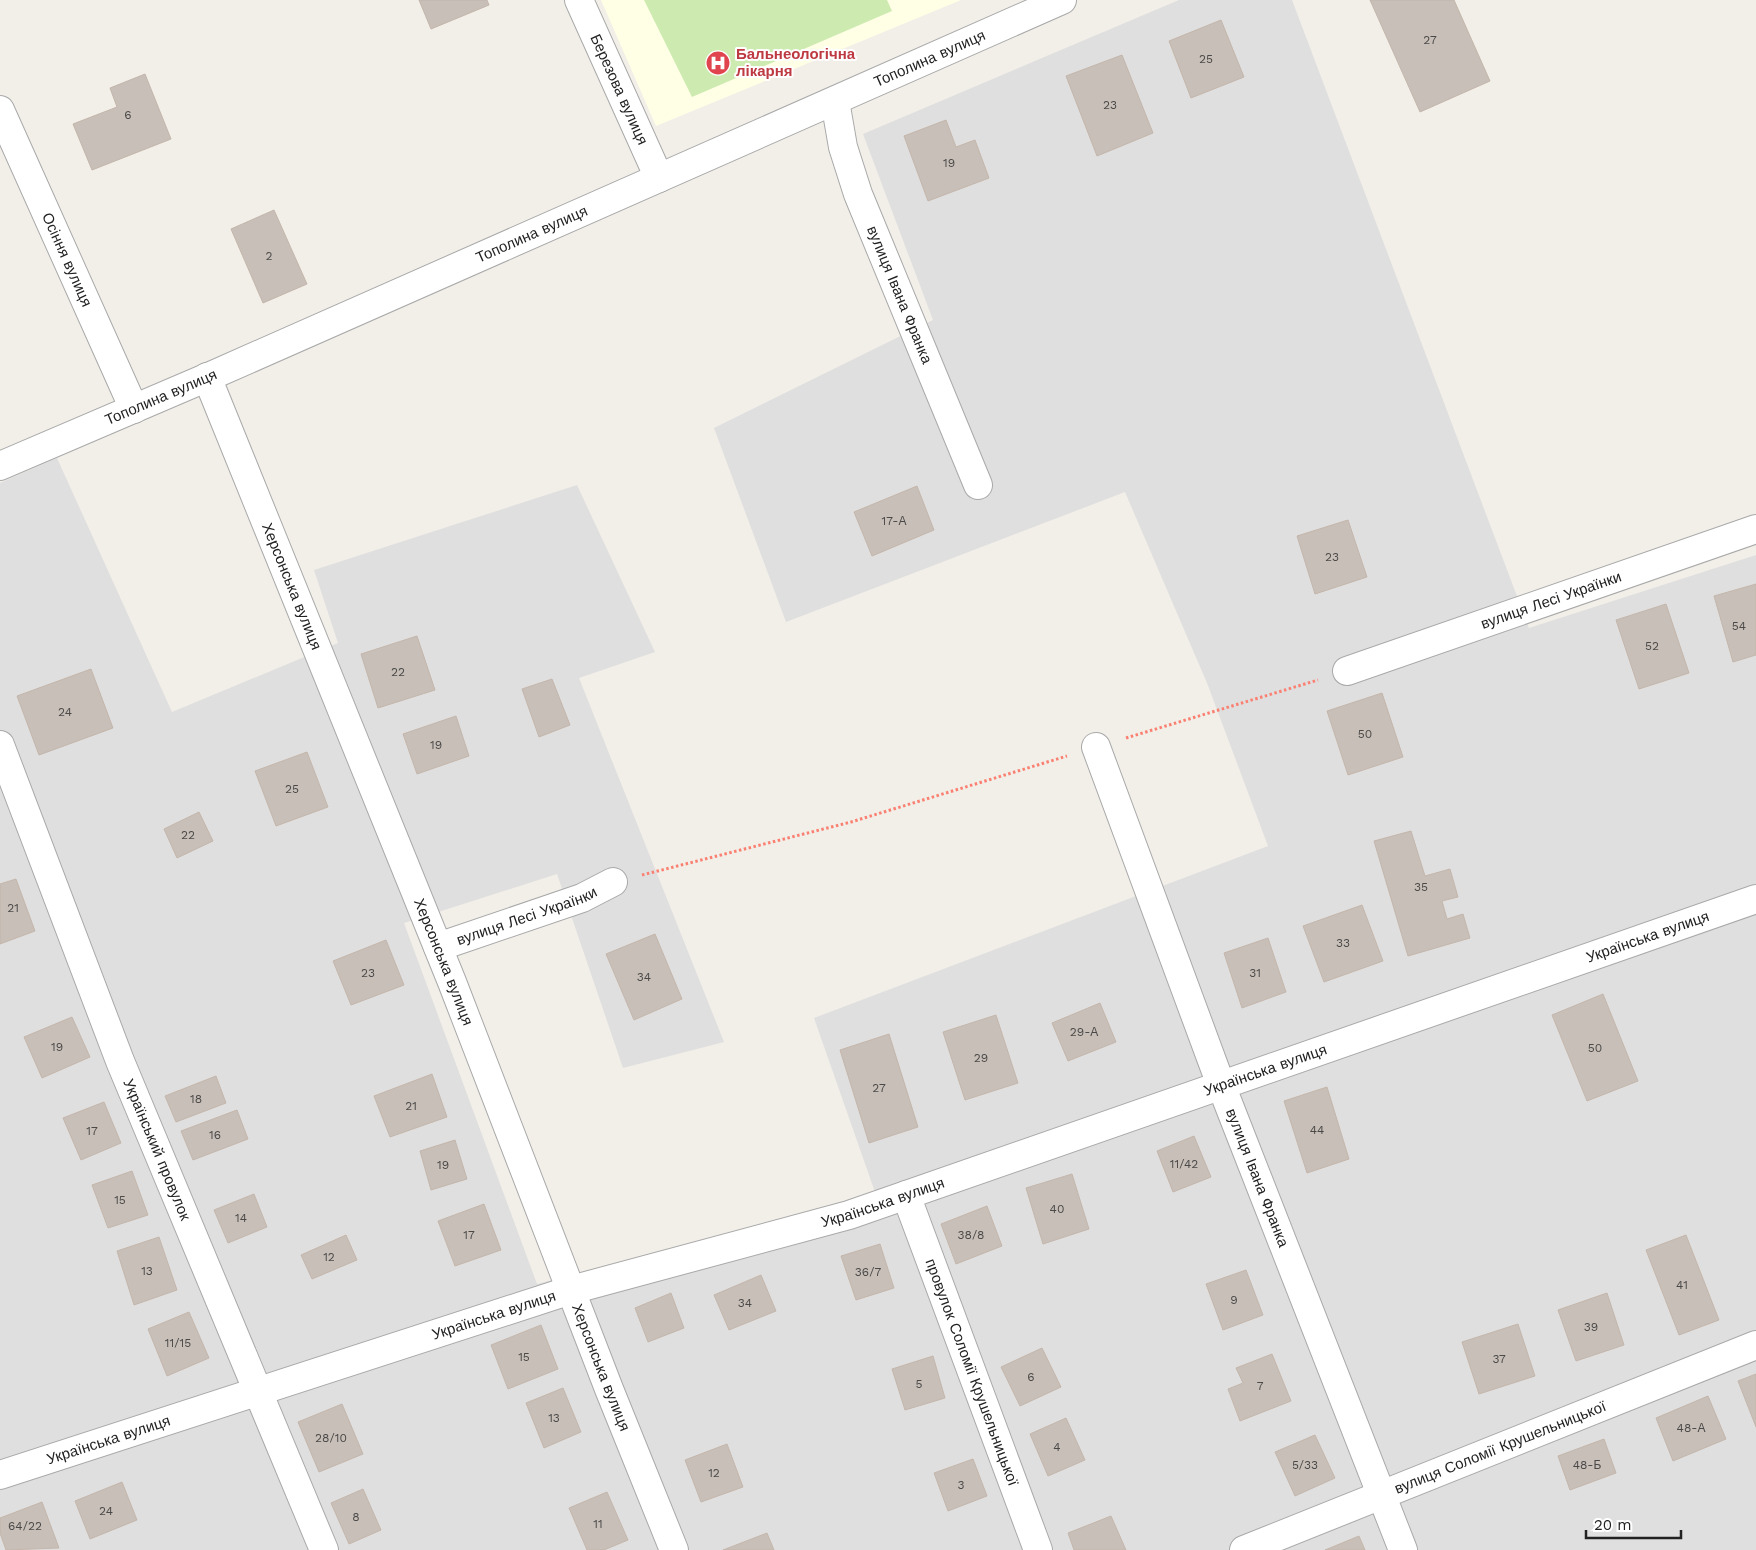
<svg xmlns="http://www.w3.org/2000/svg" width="1756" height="1550" viewBox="0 0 1756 1550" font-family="'Work Sans',sans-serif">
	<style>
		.residential { fill: #e0dfdf }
		.education { fill: #ffffe5 }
		.grass { fill: #cdebb0 }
		.building { fill: #c7bfb8; stroke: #c4b6ab }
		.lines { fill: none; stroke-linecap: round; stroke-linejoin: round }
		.minor-casing { stroke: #a9a9a9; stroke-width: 30 }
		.path { stroke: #fa8072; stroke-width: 3; stroke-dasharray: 2.5 2.5; stroke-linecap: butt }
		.minor { stroke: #fff; stroke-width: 28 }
		.labels { text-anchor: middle; stroke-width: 4; stroke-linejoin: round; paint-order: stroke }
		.number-label { font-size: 12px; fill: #4b4948 }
		.health-label { font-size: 15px; font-weight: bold; fill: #be3a42; stroke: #fff; text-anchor: start }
		.street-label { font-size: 15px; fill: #222; stroke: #fff }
	</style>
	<rect width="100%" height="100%" fill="#f2efe9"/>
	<path class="residential" d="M1179,0H1292L1529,628L1756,555V1550H0V483L57,458L172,712L338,643L314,570L577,485L655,652L579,678L724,1042L623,1068L557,874L404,923L537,1284L876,1195L814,1018L1268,846L1207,683L1125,492L786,622L714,428L933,320L863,134Z"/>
	<path class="education" d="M601,0H961L656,126Z"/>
	<path class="grass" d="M644,0H887L892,11L692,97Z"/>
	<g class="building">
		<path d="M419,0H487L489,5L431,29Z"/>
		<path d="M1370,0H1454L1490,81L1420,112Z"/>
		<path d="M1221,20L1244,77L1191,98L1169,41Z"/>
		<path d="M1122,55L1153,133L1097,156L1066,76Z"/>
		<path d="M145,74L171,139L92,170L73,124L117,107L110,88Z"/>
		<path d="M946,120L956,147L975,140L989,178L928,201L904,136Z"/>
		<path d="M274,210L307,284L263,303L231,229Z"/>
		<path d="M917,486L934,530L872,556L854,512Z"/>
		<path d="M1348,520L1367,577L1315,594L1297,536Z"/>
		<path d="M1756,584V655L1733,662L1714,596Z"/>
		<path d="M1666,604L1689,673L1639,689L1616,620Z"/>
		<path d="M417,636L435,690L378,708L361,654Z"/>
		<path d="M91,669L113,728L39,755L17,696Z"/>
		<path d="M552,679L570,725L539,737L522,689Z"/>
		<path d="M1382,693L1403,757L1348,775L1327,711Z"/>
		<path d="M456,716L469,756L417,774L403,734Z"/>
		<path d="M307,752L328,807L276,826L255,771Z"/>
		<path d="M199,812L213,841L177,858L164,829Z"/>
		<path d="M1411,831L1425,876L1450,869L1458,897L1442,901L1447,919L1463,914L1470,938L1408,956L1374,841Z"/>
		<path d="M16,879L35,931L0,944V884Z"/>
		<path d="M1362,905L1383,961L1324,982L1303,926Z"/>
		<path d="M655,934L682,999L634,1020L606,954Z"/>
		<path d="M1268,938L1286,992L1242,1008L1224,953Z"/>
		<path d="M386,940L404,985L351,1005L333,961Z"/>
		<path d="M1603,994L1638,1081L1587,1101L1552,1015Z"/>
		<path d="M1100,1003L1116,1042L1068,1061L1052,1023Z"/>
		<path d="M996,1015L1018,1083L965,1100L943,1032Z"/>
		<path d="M72,1017L90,1057L42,1078L24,1037Z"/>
		<path d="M889,1034L918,1127L869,1143L840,1050Z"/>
		<path d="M432,1074L447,1117L390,1137L374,1096Z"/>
		<path d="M216,1076L226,1103L176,1122L165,1096Z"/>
		<path d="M1327,1087L1349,1159L1307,1173L1284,1101Z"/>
		<path d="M104,1102L121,1143L81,1160L63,1118Z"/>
		<path d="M237,1110L248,1139L193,1160L181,1131Z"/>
		<path d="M1194,1136L1211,1177L1173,1192L1157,1151Z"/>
		<path d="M455,1140L467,1179L431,1190L420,1151Z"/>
		<path d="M132,1171L148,1215L108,1228L92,1185Z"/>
		<path d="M1072,1174L1089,1229L1043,1244L1026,1188Z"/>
		<path d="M254,1194L267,1227L228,1243L214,1210Z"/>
		<path d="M484,1204L501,1250L455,1266L438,1221Z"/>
		<path d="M987,1206L1002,1246L956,1264L941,1224Z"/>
		<path d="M346,1235L357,1260L312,1279L301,1255Z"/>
		<path d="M1686,1235L1719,1320L1679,1335L1646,1250Z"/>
		<path d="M159,1237L177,1290L134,1305L117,1251Z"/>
		<path d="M880,1244L894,1288L856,1300L841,1256Z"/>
		<path d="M1246,1270L1263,1315L1223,1330L1206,1284Z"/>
		<path d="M761,1275L776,1311L729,1330L714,1295Z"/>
		<path d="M671,1293L684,1328L648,1342L635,1308Z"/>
		<path d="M1607,1293L1624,1345L1576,1361L1558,1310Z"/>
		<path d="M189,1312L209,1358L167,1376L148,1329Z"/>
		<path d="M1518,1324L1535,1376L1479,1394L1462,1342Z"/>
		<path d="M541,1325L558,1369L508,1389L491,1345Z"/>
		<path d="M1042,1348L1061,1387L1020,1406L1001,1367Z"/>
		<path d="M1272,1354L1291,1401L1240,1421L1228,1389L1243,1383L1236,1368Z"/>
		<path d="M933,1356L945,1398L905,1410L892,1369Z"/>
		<path d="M1756,1374V1427L1738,1381Z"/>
		<path d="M563,1388L581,1432L544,1448L526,1403Z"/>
		<path d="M1708,1396L1726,1439L1673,1461L1656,1418Z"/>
		<path d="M342,1404L363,1454L319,1472L298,1422Z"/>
		<path d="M1066,1418L1085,1460L1048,1476L1030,1434Z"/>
		<path d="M1315,1435L1335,1478L1295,1496L1275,1452Z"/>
		<path d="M1604,1439L1616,1473L1570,1490L1558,1456Z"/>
		<path d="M727,1444L743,1487L701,1502L685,1460Z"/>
		<path d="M973,1459L987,1496L948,1511L934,1473Z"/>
		<path d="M122,1482L137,1520L90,1539L75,1501Z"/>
		<path d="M363,1489L381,1530L349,1544L331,1503Z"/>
		<path d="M607,1492L628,1540L604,1550H587L569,1508Z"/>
		<path d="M42,1502L59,1548L6,1550L0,1533V1518Z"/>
		<path d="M1111,1516L1126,1550H1074L1068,1533Z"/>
		<path d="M767,1533L774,1550H723Z"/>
		<path d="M1359,1536L1365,1550H1325Z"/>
	</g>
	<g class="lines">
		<defs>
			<g id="minor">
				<path id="s1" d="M579,0L659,178"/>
				<path id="s2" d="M835,101L843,147L858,194L978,485"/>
				<path id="s3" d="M0,110L134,409"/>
				<path id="s4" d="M207,377L452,982L609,1389L674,1550"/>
				<path id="s5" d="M0,466L215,374L1062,0"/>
				<path id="s6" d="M1347,671L1756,529"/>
				<path id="s7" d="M0,745L120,1061L324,1550"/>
				<path id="s8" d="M1096,747L1221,1085L1403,1550"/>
				<path id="s9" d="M438,947L582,898L613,882"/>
				<path id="s10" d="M906,1195L1038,1550"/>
				<path id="s11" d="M0,1475L571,1290L849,1215L1756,899"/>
				<path id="s12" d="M1244,1550L1756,1345"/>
			</g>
		</defs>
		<use href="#minor" class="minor-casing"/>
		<g class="path">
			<path d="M1126,738L1318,680"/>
			<path d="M642,875L851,822L1067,756"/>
		</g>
		<use href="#minor" class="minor"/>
	</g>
	<defs>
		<symbol id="hospital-disc" viewBox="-11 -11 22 22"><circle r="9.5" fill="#e0444e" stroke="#fff"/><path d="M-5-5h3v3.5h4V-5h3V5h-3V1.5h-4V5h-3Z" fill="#fff"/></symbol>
	</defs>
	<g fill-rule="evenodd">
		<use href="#hospital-disc" x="704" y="49" width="28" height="28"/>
	</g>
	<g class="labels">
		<g class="number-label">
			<text x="1430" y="44">27</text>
			<text x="1206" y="63">25</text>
			<text x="1110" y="109">23</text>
			<text x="128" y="119">6</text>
			<text x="949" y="167">19</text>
			<text x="269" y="260">2</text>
			<text x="894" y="525">17-А</text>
			<text x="1332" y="561">23</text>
			<text x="1739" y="630">54</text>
			<text x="1652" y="650">52</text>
			<text x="398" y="676">22</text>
			<text x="65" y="716">24</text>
			<text x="1365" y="738">50</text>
			<text x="436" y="749">19</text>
			<text x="292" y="793">25</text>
			<text x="188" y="839">22</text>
			<text x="1421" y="891">35</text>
			<text x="13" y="912">21</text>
			<text x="1343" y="947">33</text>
			<text x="368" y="977">23</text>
			<text x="1255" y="977">31</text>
			<text x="644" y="981">34</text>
			<text x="1084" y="1036">29-А</text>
			<text x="57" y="1051">19</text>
			<text x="1595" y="1052">50</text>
			<text x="981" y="1062">29</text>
			<text x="879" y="1092">27</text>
			<text x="196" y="1103">18</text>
			<text x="411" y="1110">21</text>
			<text x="1317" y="1134">44</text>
			<text x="92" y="1135">17</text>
			<text x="215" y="1139">16</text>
			<text x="1184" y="1168">11/42</text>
			<text x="443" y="1169">19</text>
			<text x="120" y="1204">15</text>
			<text x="1057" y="1213">40</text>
			<text x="241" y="1222">14</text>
			<text x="469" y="1239">17</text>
			<text x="971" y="1239">38/8</text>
			<text x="329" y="1261">12</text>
			<text x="147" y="1275">13</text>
			<text x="868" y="1276">36/7</text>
			<text x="1682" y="1289">41</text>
			<text x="1234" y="1304">9</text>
			<text x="745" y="1307">34</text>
			<text x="1591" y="1331">39</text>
			<text x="178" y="1347">11/15</text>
			<text x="524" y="1361">15</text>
			<text x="1499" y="1363">37</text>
			<text x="1031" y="1381">6</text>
			<text x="919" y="1388">5</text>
			<text x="1260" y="1390">7</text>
			<text x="554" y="1422">13</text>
			<text x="1691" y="1432">48-А</text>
			<text x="331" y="1442">28/10</text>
			<text x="1057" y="1451">4</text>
			<text x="1305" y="1469">5/33</text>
			<text x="1587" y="1469">48-Б</text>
			<text x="714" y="1477">12</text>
			<text x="961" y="1489">3</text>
			<text x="106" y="1515">24</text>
			<text x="356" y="1521">8</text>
			<text x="598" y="1528">11</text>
			<text x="25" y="1530">64/22</text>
		</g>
		<g class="health-label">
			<text x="736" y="59">Бальнеологічна<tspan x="736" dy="17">лікарня</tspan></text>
		</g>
		<g class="street-label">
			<text dy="5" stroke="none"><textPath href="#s5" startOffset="1015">Тополина вулиця</textPath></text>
			<text dy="5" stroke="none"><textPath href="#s1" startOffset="98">Березова вулиця</textPath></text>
			<text dy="5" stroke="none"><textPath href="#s5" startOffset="580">Тополина вулиця</textPath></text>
			<text dy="5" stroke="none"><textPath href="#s3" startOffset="164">Осіння вулиця</textPath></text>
			<text dy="5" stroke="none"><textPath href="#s2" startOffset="205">вулиця Івана Франка</textPath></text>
			<text dy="5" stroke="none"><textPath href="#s5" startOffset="175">Тополина вулиця</textPath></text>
			<text dy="5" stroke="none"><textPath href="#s4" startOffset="226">Херсонська вулиця</textPath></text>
			<text dy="5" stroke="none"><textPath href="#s6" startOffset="216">вулиця Лесі Українки</textPath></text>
			<text dy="5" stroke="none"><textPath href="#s9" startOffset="94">вулиця Лесі Українки</textPath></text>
			<text dy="5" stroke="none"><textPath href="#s11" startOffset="1734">Українська вулиця</textPath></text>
			<text dy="5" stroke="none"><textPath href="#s4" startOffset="631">Херсонська вулиця</textPath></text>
			<text dy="5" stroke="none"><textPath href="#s11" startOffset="1329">Українська вулиця</textPath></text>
			<text dy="5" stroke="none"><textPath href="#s7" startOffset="434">Український провулок</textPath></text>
			<text dy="5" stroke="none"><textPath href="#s8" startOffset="460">вулиця Івана Франка</textPath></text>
			<text dy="5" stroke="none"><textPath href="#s11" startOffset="924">Українська вулиця</textPath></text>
			<text dy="5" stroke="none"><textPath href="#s11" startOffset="519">Українська вулиця</textPath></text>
			<text dy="5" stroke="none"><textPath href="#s4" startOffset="1066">Херсонська вулиця</textPath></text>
			<text dy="5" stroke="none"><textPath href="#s10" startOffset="189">провулок Соломії Крушельницької</textPath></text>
			<text dy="5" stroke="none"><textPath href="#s11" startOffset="114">Українська вулиця</textPath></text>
			<text dy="5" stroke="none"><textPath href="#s12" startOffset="276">вулиця Соломії Крушельницької</textPath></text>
		</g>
	</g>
	<path d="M1586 1530v8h95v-8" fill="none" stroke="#222222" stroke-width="2.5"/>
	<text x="1594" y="1530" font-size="15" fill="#222222" stroke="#ffffff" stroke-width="4" paint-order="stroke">20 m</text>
</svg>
